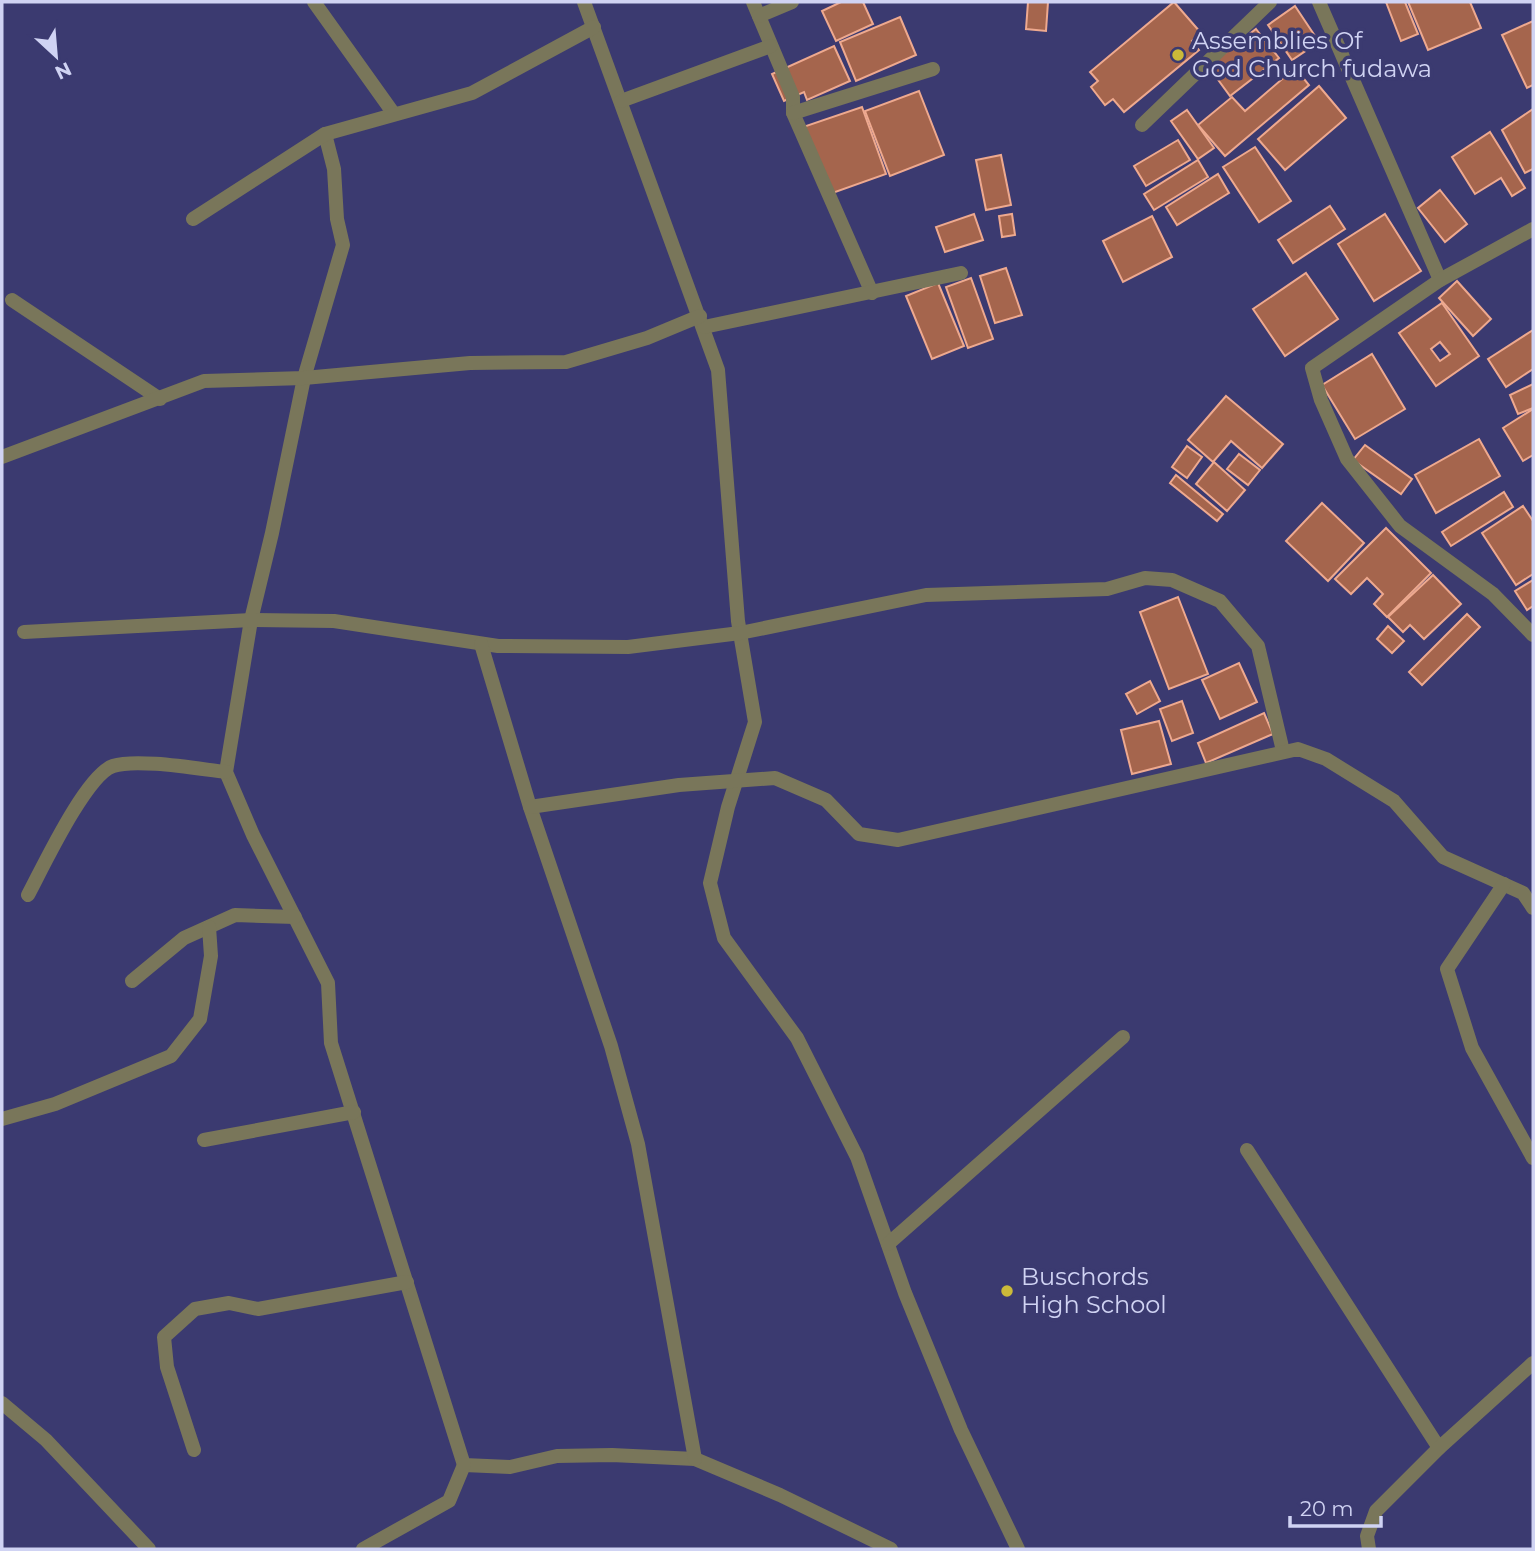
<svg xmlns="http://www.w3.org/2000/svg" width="1535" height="1551" viewBox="0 0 1535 1551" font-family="Montserrat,sans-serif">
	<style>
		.building { fill: #a5654d; stroke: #eea98f; stroke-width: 2; fill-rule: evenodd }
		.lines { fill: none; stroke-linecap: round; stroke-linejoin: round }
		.street { stroke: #79765a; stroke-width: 14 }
		.poi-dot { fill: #cbba39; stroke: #3b3a70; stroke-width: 2.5 }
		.labels { text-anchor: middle; stroke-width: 7; stroke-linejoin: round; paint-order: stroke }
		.poi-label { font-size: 24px; fill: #d0d3f3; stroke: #3b3a70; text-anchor: start }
	</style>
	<rect width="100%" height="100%" fill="#3b3a70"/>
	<g class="building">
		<path d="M841,2H863L873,24L836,41L822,11Z"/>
		<path d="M1028,2H1048L1046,31L1026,29Z"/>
		<path d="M1174,2L1201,33L1192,41L1199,50L1124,112L1113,99L1105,105L1091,87L1098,81L1090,72Z"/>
		<path d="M1386,2H1405L1418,34L1401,41Z"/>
		<path d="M1408,2H1470L1481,28L1428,50Z"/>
		<path d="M1295,6L1319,42L1292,60L1268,25Z"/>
		<path d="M900,17L916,55L856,81L840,42Z"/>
		<path d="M1533,21V85L1527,88L1502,35Z"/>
		<path d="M1256,29L1279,58L1230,96L1208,66Z"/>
		<path d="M834,46L850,81L807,100L804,92L784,101L772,74Z"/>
		<path d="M1295,68L1309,85L1225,156L1198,125L1232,97L1245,111Z"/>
		<path d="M1319,86L1346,118L1285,170L1258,139Z"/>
		<path d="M919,91L944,155L890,176L865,111Z"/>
		<path d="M862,107L886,174L824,196L800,128Z"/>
		<path d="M1533,109V169L1525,173L1502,130Z"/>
		<path d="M1187,110L1214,148L1198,159L1171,121Z"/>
		<path d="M1490,132L1525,188L1512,196L1501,178L1475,194L1452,157Z"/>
		<path d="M1178,140L1190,160L1146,186L1134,166Z"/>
		<path d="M1255,147L1291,201L1259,222L1223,167Z"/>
		<path d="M1001,155L1011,205L986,210L976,160Z"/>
		<path d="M1198,160L1208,177L1154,210L1144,194Z"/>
		<path d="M1218,174L1229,193L1177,225L1166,207Z"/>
		<path d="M1440,190L1467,224L1445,242L1418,208Z"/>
		<path d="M1330,206L1345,229L1293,263L1278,240Z"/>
		<path d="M974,214L983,240L945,252L936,227Z"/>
		<path d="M1012,214L1015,235L1002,237L999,216Z"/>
		<path d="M1385,214L1421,271L1374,301L1338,244Z"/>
		<path d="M1152,216L1172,257L1123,282L1103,241Z"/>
		<path d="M1006,268L1022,315L995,323L980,276Z"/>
		<path d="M1306,273L1338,319L1285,356L1253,309Z"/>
		<path d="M971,278L993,339L968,348L946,287Z"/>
		<path d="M1457,281L1491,319L1473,336L1439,298Z"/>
		<path d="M938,283L964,346L932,359L906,296Z"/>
		<path d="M1442,303L1479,356L1436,386L1399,333ZM1440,342L1450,354L1440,361L1431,349Z"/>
		<path d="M1533,330V369L1506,387L1488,359Z"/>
		<path d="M1372,354L1405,409L1355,439L1322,385Z"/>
		<path d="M1533,384V408L1518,414L1510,395Z"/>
		<path d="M1226,396L1283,444L1262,468L1231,441L1213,462L1188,440Z"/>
		<path d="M1533,409V455L1523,461L1503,428Z"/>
		<path d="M1479,439L1500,476L1436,513L1415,475Z"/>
		<path d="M1365,445L1412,479L1401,494L1353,460Z"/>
		<path d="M1187,446L1202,457L1187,478L1172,467Z"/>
		<path d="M1239,454L1260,470L1248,485L1227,469Z"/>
		<path d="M1214,462L1245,490L1227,511L1196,484Z"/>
		<path d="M1176,475L1223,514L1217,521L1170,483Z"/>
		<path d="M1504,492L1513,507L1451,546L1442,532Z"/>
		<path d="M1322,503L1364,543L1328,581L1286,541Z"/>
		<path d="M1523,506L1533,521V574L1516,585L1482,533Z"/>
		<path d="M1386,528L1431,573L1387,617L1374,604L1383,594L1367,578L1351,594L1335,579Z"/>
		<path d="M1433,575L1461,604L1424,639L1410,625L1403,632L1388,617Z"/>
		<path d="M1533,580V606L1527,610L1515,591Z"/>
		<path d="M1178,597L1208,674L1169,689L1140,612Z"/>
		<path d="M1467,614L1480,627L1422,685L1409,672Z"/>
		<path d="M1388,626L1404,641L1392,653L1377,639Z"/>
		<path d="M1239,663L1257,702L1220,719L1202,680Z"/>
		<path d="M1150,681L1160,701L1137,714L1126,694Z"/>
		<path d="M1182,701L1193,733L1172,741L1160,709Z"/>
		<path d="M1264,713L1273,734L1206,763L1198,743Z"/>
		<path d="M1159,721L1171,764L1132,774L1121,730Z"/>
	</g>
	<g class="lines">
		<g class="street">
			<path d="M314,2L394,114"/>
			<path d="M584,2L718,370L738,621L755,722L728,807L710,883L724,938L797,1038L857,1157L905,1293L961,1430L1018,1549"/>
			<path d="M753,2L793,97V113L872,293"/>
			<path d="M1319,2L1440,280"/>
			<path d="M759,16L792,2"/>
			<path d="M621,101L771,46"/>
			<path d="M793,113L933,69"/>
			<path d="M1142,125L1270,2"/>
			<path d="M325,134L334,169L337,219L343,245L304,378L272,533L251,620L226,772L253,835L328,983L331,1043L464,1465L510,1467L557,1456L612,1455L695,1459L780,1495L891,1549"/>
			<path d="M193,219L325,134L472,93L594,27"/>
			<path d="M1533,229L1440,280L1312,368L1321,400L1347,459L1400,526L1493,594L1533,635"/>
			<path d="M12,300L160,399"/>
			<path d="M704,327L961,273"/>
			<path d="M2,457L204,381L304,378L470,363L566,362L647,338L700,316"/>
			<path d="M24,632L251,620L334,621L498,646L628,647L740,633L926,595L1107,589L1145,578L1172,580L1220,601L1258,646L1283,751"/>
			<path d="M481,644L530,807L611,1046L638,1144L695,1459"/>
			<path d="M530,807L679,785L775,778L826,800L859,834L898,840L1298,749L1326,759L1394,801L1443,857L1523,893L1533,908"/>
			<path d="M1504,884L1447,969L1472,1048L1533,1158"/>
			<path d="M28,895C43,867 86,775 113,766C137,758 199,769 226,772"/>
			<path d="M132,981L184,938L235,915L295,917"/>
			<path d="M2,1119L55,1104L171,1056L200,1019L211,956L209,927"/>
			<path d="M204,1140L354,1112"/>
			<path d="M1247,1150L1439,1448"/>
			<path d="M888,1244L1123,1037"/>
			<path d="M2,1403L46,1440L149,1549"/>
			<path d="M194,1450L167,1367L164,1337L195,1309L229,1303L258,1309L407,1282"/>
			<path d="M363,1549L449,1501L464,1465"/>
			<path d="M1369,1549L1367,1536L1376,1511L1439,1448L1533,1363"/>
		</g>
	</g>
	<g class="poi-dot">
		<circle cx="1178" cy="55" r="7"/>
		<circle cx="1007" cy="1291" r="7"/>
	</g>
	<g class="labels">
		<g class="poi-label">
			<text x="1192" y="49">Assemblies Of<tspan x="1192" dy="28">God Church fudawa</tspan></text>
			<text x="1021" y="1285">Buschords<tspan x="1021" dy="28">High School</tspan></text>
		</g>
	</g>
	<rect width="1535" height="1551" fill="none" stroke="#d0d3f3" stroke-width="7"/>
	<g transform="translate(56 56) rotate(154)" stroke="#3b3a70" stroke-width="5" paint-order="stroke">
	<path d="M0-5L12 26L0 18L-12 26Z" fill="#d0d3f3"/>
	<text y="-10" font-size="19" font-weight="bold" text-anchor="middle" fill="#d0d3f3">N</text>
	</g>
	<path d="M1290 1516v10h91v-10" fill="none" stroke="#d0d3f3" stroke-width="3.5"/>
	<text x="1300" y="1516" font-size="21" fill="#d0d3f3" stroke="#3b3a70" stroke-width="5" paint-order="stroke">20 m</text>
</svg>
